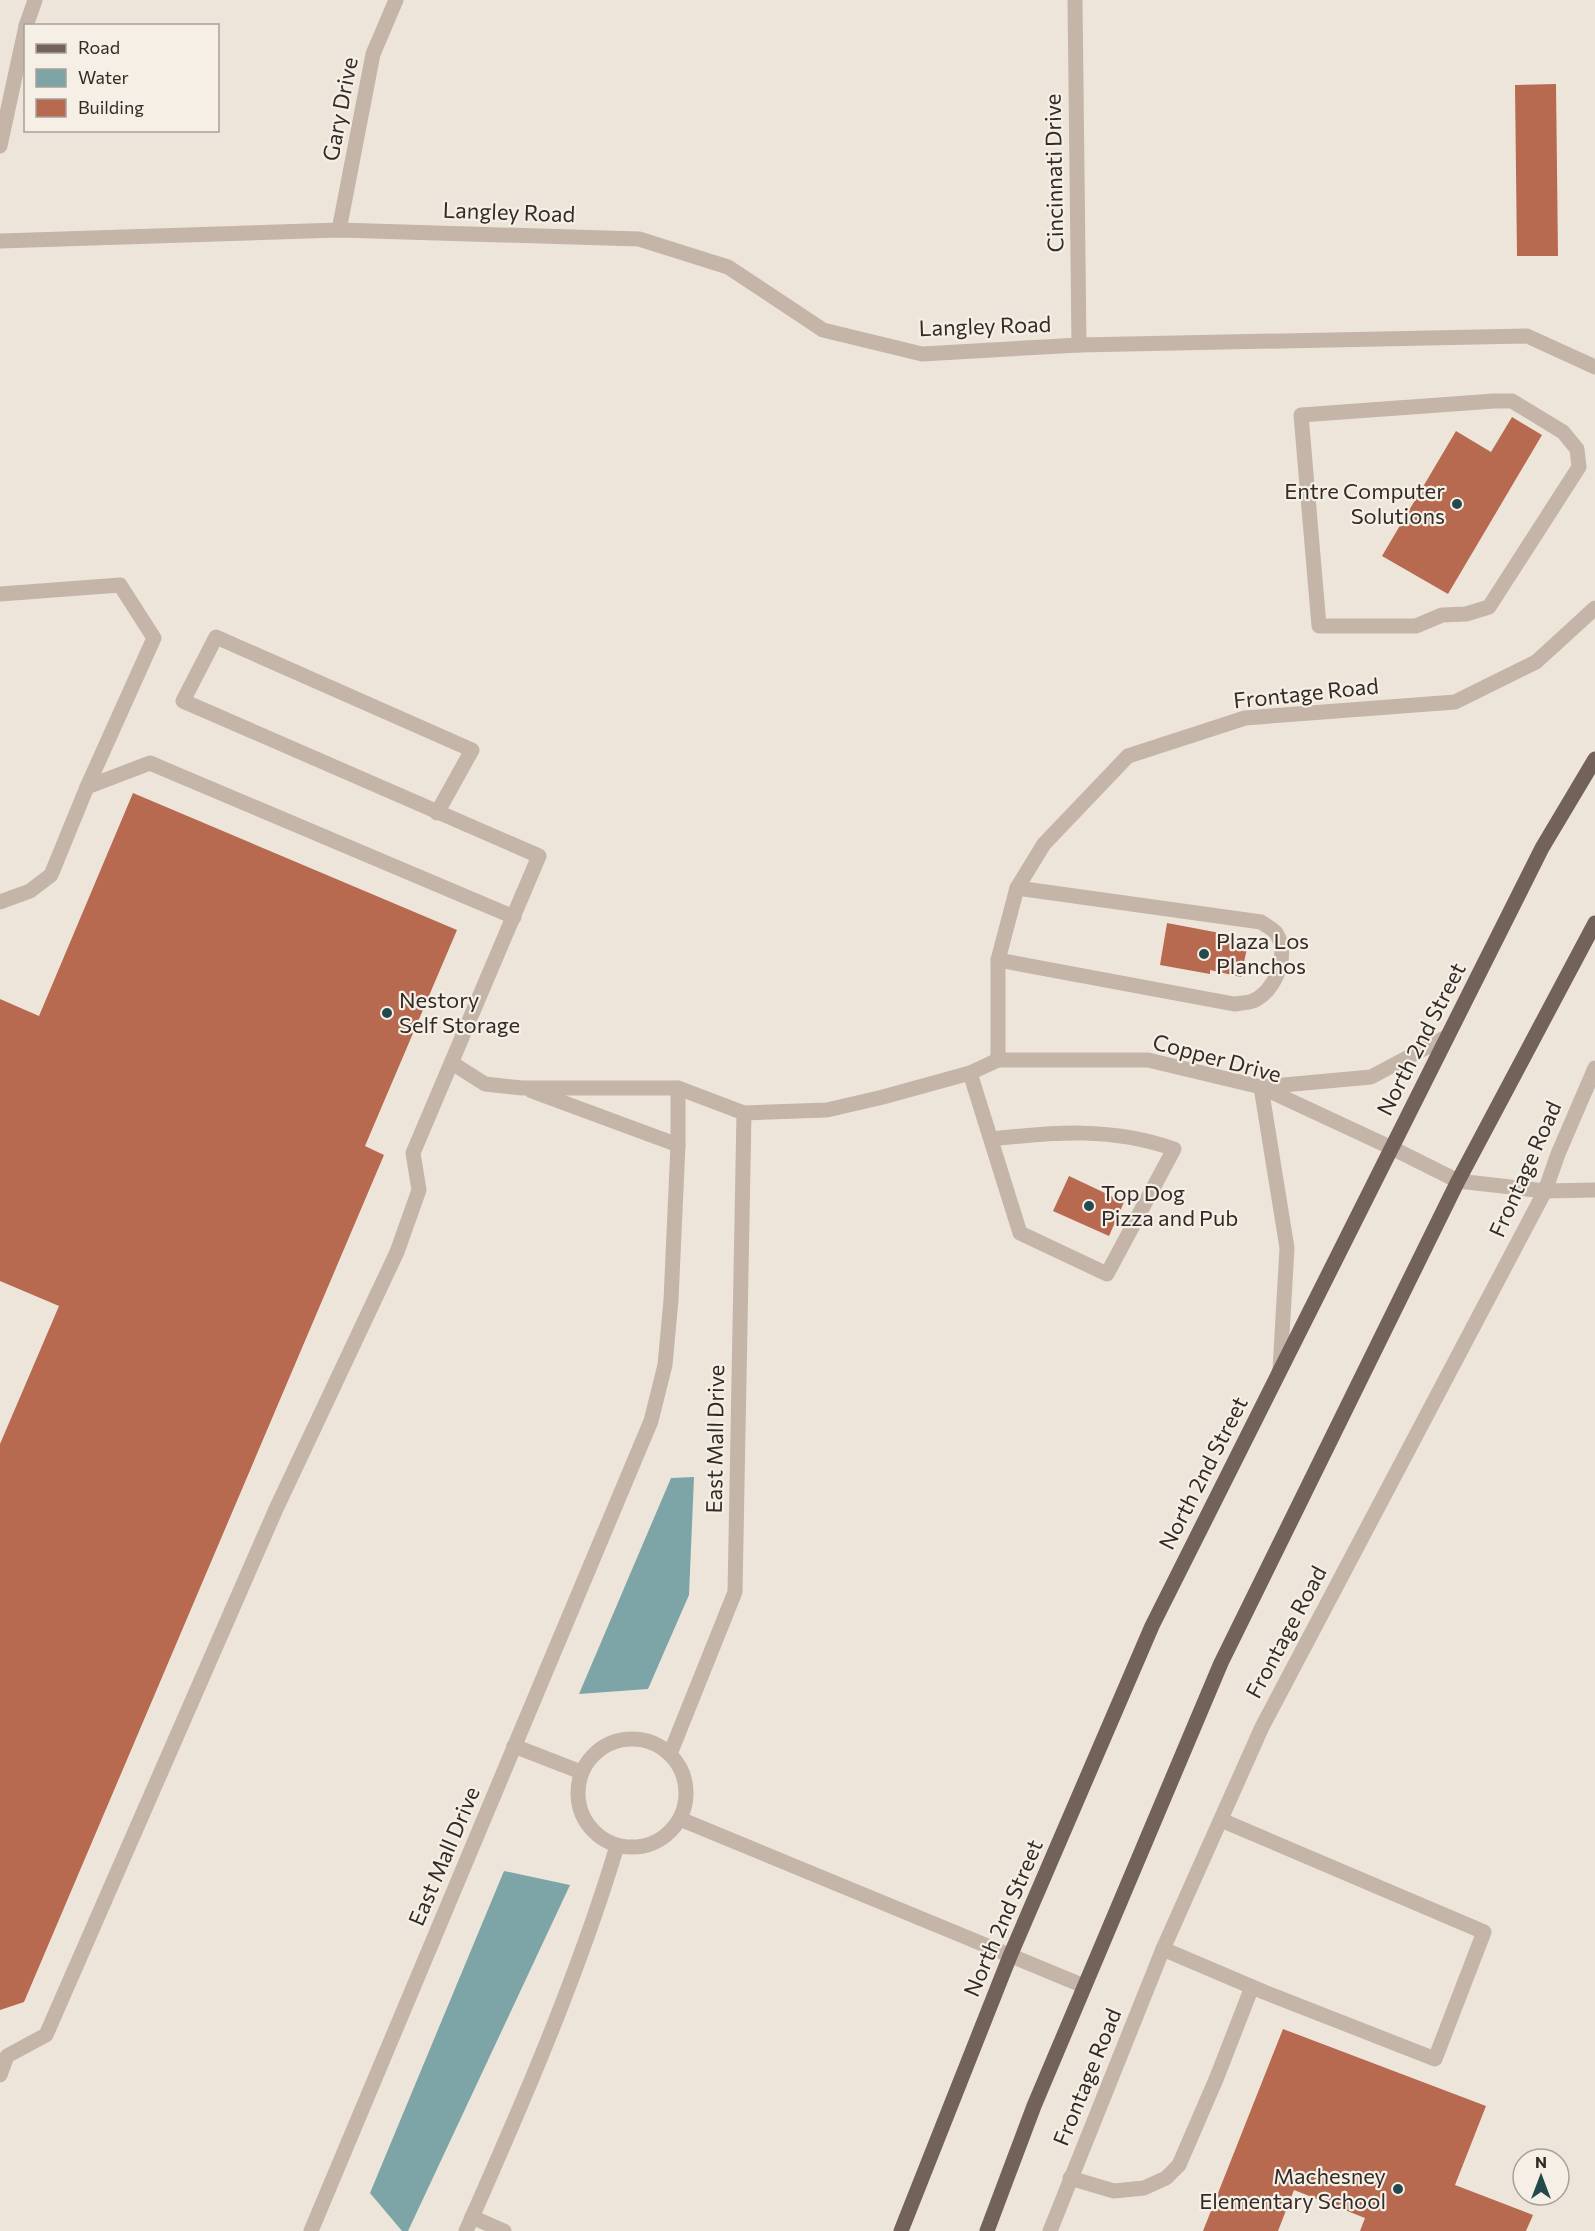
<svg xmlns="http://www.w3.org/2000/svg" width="1595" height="2231" viewBox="0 0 1595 2231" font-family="Commissioner,sans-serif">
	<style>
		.water { fill: #7da5a7 }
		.building { fill: #b76a4f }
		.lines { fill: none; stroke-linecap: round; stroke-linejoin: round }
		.minor { stroke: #c4b5a8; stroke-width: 15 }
		.major { stroke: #72625a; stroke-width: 15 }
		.poi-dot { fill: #224a4e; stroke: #f6efe6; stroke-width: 2 }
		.labels { text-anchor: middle; stroke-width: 4.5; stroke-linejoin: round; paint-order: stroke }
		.street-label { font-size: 22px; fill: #322b27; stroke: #f6efe6 }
		.poi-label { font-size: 22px; fill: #322b27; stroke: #f6efe6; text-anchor: start }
	</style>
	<rect width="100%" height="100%" fill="#eee5da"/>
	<g class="water">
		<path d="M694,1477L689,1595L648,1689L579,1694L671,1478Z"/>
		<path d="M504,1871L570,1885L408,2231H402L370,2193Z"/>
	</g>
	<g class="building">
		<path d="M1556,84L1558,256H1517L1515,85Z"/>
		<path d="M1512,417L1542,435L1448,594L1382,556L1456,431L1491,452Z"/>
		<path d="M133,793L457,930L365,1146L384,1155L24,2002L0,2010V1444L59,1306L0,1281V999L39,1016Z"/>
		<path d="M1167,923L1220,933V937L1248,943L1241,977L1210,970V974L1160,965Z"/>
		<path d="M1069,1176L1124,1202L1109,1236L1053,1211Z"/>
		<path d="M1283,2029L1486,2106L1455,2185L1533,2215L1526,2231H1360L1365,2218L1294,2190L1278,2231H1203Z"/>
	</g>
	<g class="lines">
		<g class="minor">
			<path d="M1075,0L1079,345"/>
			<path d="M26,26L35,0"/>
			<path d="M0,146L26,26"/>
			<path d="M339,230L373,54L396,0"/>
			<path d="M0,241L339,230L639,239L728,267L823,330L922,354L1079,345L1527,336L1595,367"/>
			<path d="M1494,401H1512L1563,432L1577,449L1579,467L1489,607L1466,614L1442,615L1416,626H1319L1301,415Z"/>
			<path d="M0,594L120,585L154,638L87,787"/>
			<path d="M0,902L30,891L51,875L87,787L150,763L514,917"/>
			<path d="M998,960L1234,1004C1240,1003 1247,1003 1253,1001C1276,991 1290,954 1276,933C1273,929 1265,925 1261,922L1017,888"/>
			<path d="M998,1060V960L1017,888L1044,844L1128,756L1245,718L1455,702L1536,662L1595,608"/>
			<path d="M452,1063L485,1084L522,1088H678L744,1113L827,1110L883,1097L970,1073L998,1060H1148L1261,1087L1392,1148L1458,1181L1545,1191L1595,1190"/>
			<path d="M970,1073L1020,1233L1107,1274L1174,1149C1112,1127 1054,1132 991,1139"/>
			<path d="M532,1091L678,1145"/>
			<path d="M1280,1369L1287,1248L1261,1087L1371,1077L1446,1037"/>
			<circle cx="632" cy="1793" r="54"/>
			<path d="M514,1746L581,1772"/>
			<path d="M670,1754L735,1592L744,1113"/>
			<path d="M680,1819L1084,1986"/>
			<path d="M1163,1949L1264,1992L1435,2059L1484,1932L1221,1820"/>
			<path d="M0,2075L7,2056L46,2035L276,1509L397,1252L419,1190L413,1153L539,856L183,701L216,637L472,750L437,813"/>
			<path d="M1070,2178L1114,2191L1144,2188L1166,2178L1179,2165L1217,2077L1252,1987"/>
			<path d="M472,2217L504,2231"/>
			<path d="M311,2231L651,1421L665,1365L671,1300L678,1145V1088"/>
			<path d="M466,2231C521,2107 578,1976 617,1846"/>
			<path d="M1050,2231L1163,1949L1262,1727L1545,1191L1558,1154L1595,1068"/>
		</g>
		<g class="major">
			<path d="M901,2231L1010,1956L1152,1626L1542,848L1595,759"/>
			<path d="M987,2231L1034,2106L1221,1663L1458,1181L1595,923"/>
		</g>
	</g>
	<g class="poi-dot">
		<circle cx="1457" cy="504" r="6"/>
		<circle cx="1204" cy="954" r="6"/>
		<circle cx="387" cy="1013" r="6"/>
		<circle cx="1089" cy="1206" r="6"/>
		<circle cx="1398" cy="2189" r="6"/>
	</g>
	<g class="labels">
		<g class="street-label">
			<text transform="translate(340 109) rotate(-79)" y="8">Gary Drive</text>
			<text transform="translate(1054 173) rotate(-91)" y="8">Cincinnati Drive</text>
			<text transform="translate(509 212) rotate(2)" y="8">Langley Road</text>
			<text transform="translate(985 326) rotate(-2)" y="8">Langley Road</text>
			<text transform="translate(1306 693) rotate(-6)" y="8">Frontage Road</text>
			<text transform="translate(1421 1039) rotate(-63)" y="8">North 2nd Street</text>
			<text transform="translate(1217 1058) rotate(15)" y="8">Copper Drive</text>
			<text transform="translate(1525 1169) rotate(-66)" y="8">Frontage Road</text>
			<text transform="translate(715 1439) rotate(-89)" y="8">East Mall Drive</text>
			<text transform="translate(1203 1473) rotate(-63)" y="8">North 2nd Street</text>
			<text transform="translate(1286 1632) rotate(-62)" y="8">Frontage Road</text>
			<text transform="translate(444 1856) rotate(-67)" y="8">East Mall Drive</text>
			<text transform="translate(1003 1918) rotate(-67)" y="8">North 2nd Street</text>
			<text transform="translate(1087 2077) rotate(-68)" y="8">Frontage Road</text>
		</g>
		<g class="poi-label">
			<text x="1445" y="499" text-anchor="end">Entre Computer<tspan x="1445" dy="25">Solutions</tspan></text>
			<text x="1216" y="949">Plaza Los<tspan x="1216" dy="25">Planchos</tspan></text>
			<text x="399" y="1008">Nestory<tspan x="399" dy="25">Self Storage</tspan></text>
			<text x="1101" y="1201">Top Dog<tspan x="1101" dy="25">Pizza and Pub</tspan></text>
			<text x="1386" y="2184" text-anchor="end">Machesney<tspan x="1386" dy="25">Elementary School</tspan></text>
		</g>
	</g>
	<rect x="24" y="24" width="195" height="108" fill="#f6efe6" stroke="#a8a19a" stroke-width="1.5"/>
	<rect x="36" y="44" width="30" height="9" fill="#72625a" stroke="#a8a19a" stroke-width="1.5"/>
	<text x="78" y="54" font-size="18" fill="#322b27">Road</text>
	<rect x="36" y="69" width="30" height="18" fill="#7da5a7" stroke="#a8a19a" stroke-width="1.5"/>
	<text x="78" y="84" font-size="18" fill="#322b27">Water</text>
	<rect x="36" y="99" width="30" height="18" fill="#b76a4f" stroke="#a8a19a" stroke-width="1.5"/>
	<text x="78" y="114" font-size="18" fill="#322b27">Building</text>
	<g transform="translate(1541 2177)"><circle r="28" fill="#f6efe6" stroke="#a8a19a" stroke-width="1.5"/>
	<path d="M0-4.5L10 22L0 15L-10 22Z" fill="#224a4e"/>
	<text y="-9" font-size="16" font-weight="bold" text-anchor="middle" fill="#322b27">N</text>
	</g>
</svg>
